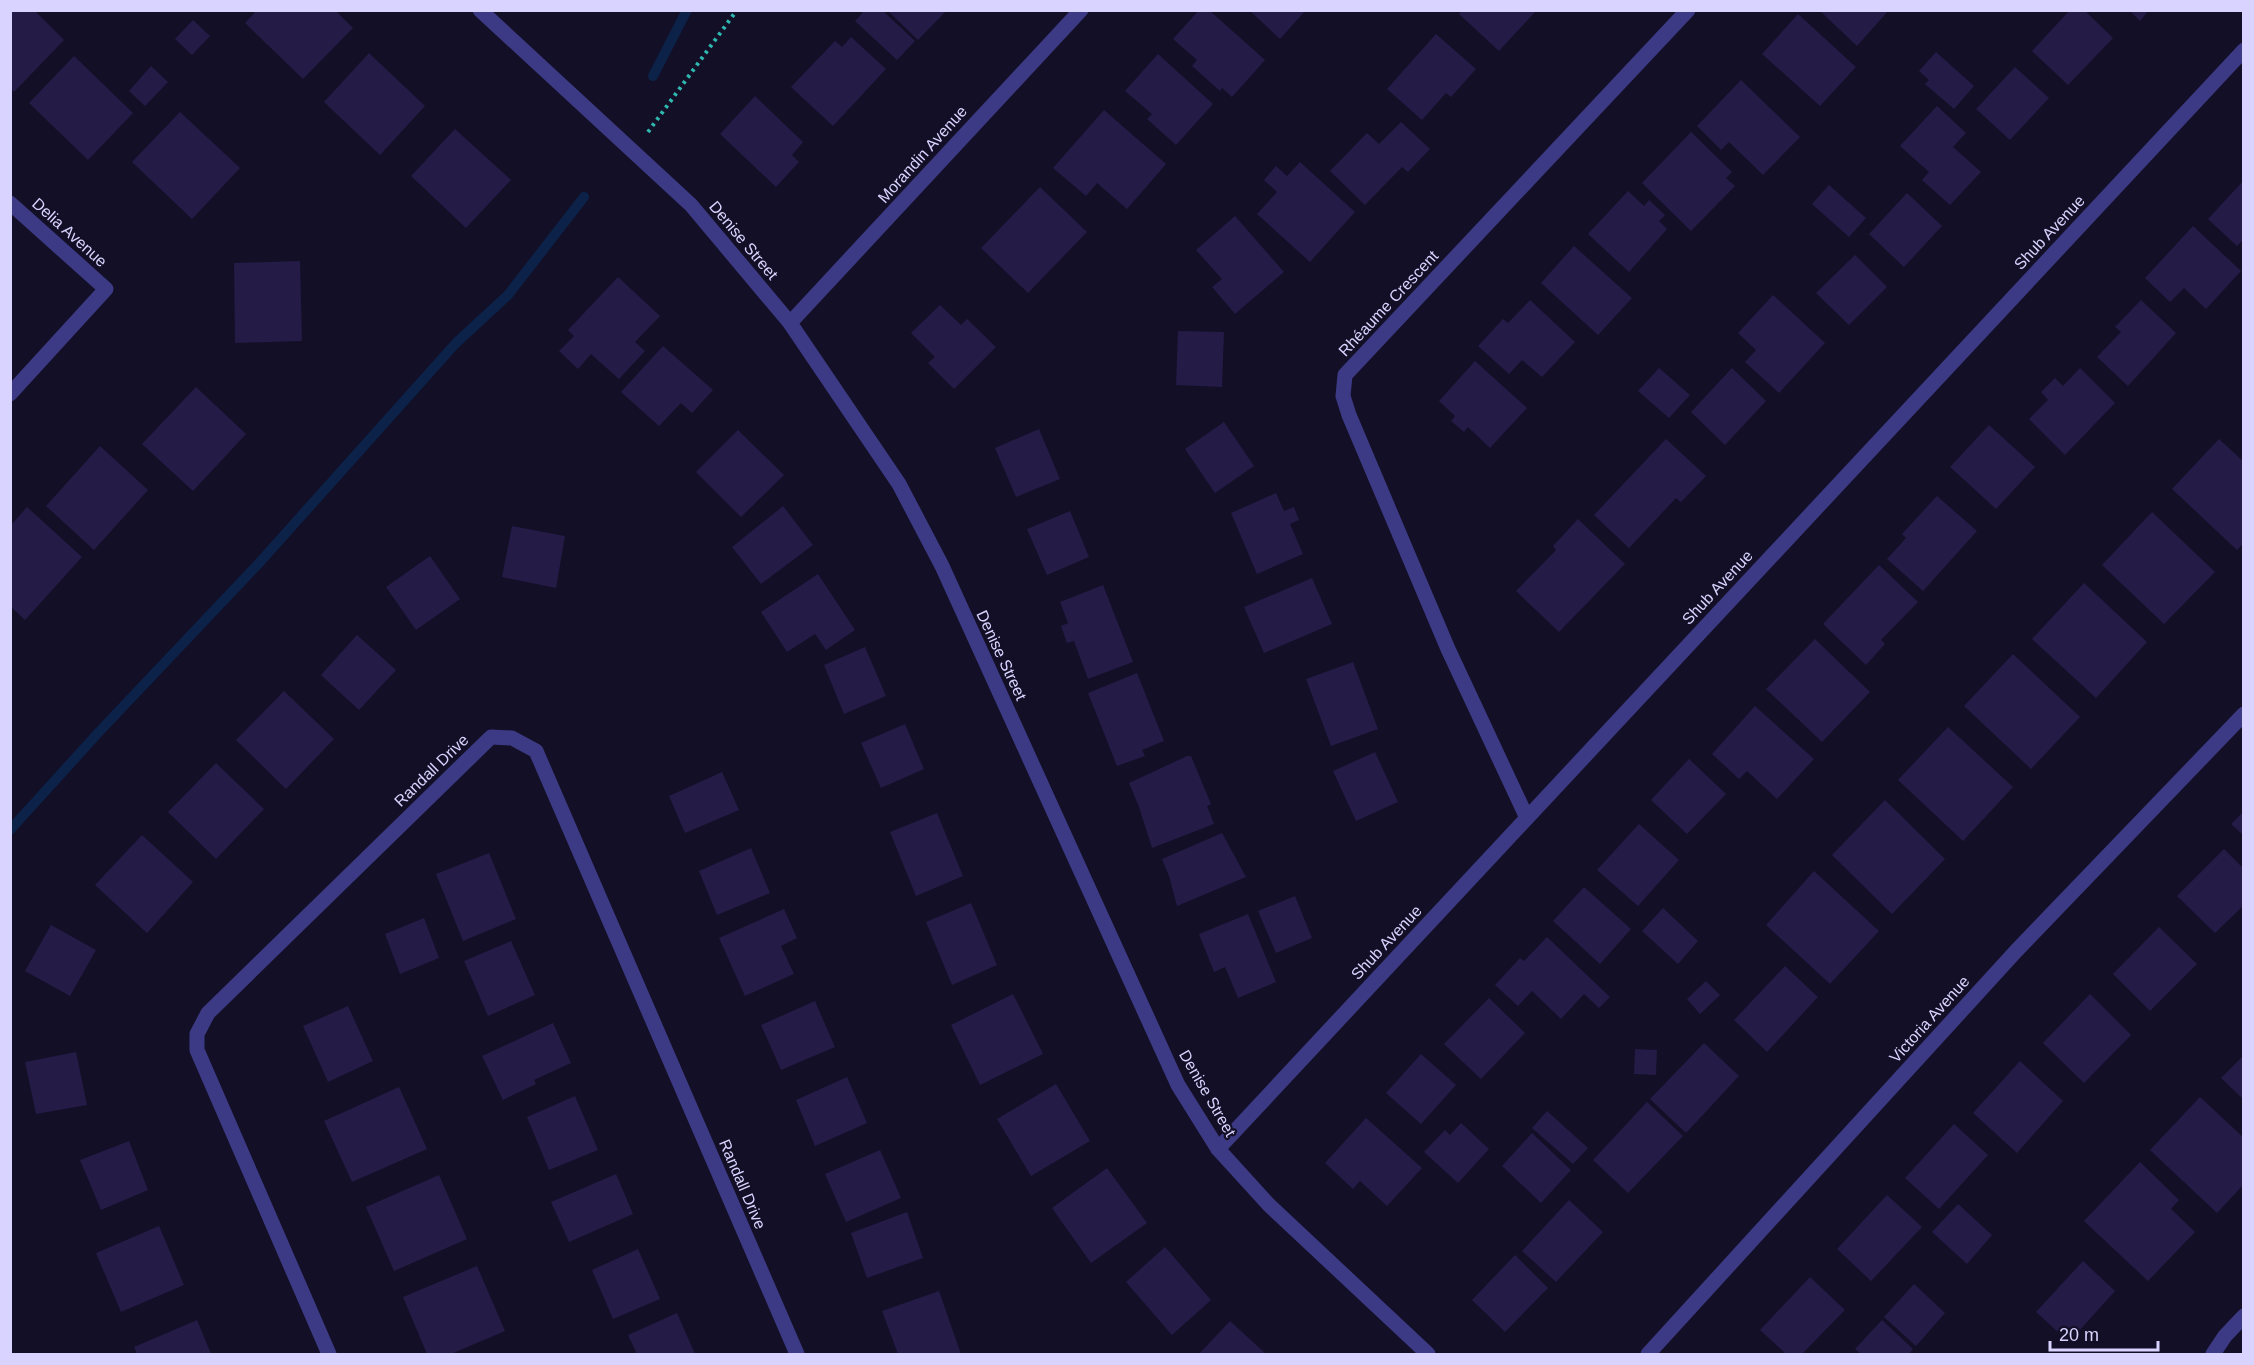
<svg xmlns="http://www.w3.org/2000/svg" width="2254" height="1365" viewBox="0 0 2254 1365" font-family="Helvetica,sans-serif">
	<style>
		.lines { fill: none; stroke-linecap: round; stroke-linejoin: round }
		.stream { stroke: #0c2248; stroke-width: 10 }
		.building { fill: #241b47 }
		.path { stroke: #2fb8b0; stroke-width: 4; stroke-dasharray: 3 4.5; stroke-linecap: butt }
		.street { stroke: #3d3a85; stroke-width: 15 }
		.labels { text-anchor: middle; stroke-width: 4.5; stroke-linejoin: round; paint-order: stroke }
		.street-label { font-size: 16px; fill: #d9d4ff; stroke: #130f26 }
	</style>
	<rect width="100%" height="100%" fill="#130f26"/>
	<g class="lines">
		<g class="stream">
			<path d="M653,76L687,10"/>
			<path d="M10,830L98,733L260,562L456,343L508,295L584,197"/>
		</g>
	</g>
	<g class="building">
		<path d="M10,10H34L64,40L14,92L10,88Z"/>
		<path d="M257,10H335L353,28L303,79L245,23Z"/>
		<path d="M865,10H882L915,41L897,60L855,21Z"/>
		<path d="M887,10H947L918,40Z"/>
		<path d="M1199,10H1209L1265,60L1232,97L1222,88L1220,91L1192,66L1197,60L1173,39Z"/>
		<path d="M1249,10H1306L1280,39Z"/>
		<path d="M1462,10H1537L1499,51L1459,14Z"/>
		<path d="M1819,10H1889L1857,46Z"/>
		<path d="M2070,10H2084L2113,38L2068,85L2032,51Z"/>
		<path d="M2129,10H2149L2140,21Z"/>
		<path d="M1798,14L1856,67L1820,106L1762,54Z"/>
		<path d="M193,20L210,36L192,55L175,39Z"/>
		<path d="M1436,34L1476,69L1451,97L1446,93L1422,120L1387,89Z"/>
		<path d="M851,37L886,69L833,126L791,87L835,41L842,47Z"/>
		<path d="M1936,52L1974,86L1954,109L1925,84L1929,80L1919,71Z"/>
		<path d="M369,53L425,106L380,155L324,102Z"/>
		<path d="M1158,54L1213,104L1176,145L1147,119L1152,114L1125,91Z"/>
		<path d="M74,56L133,113L88,160L29,103Z"/>
		<path d="M151,66L168,82L145,106L129,91Z"/>
		<path d="M2015,67L2049,98L2010,140L1976,109Z"/>
		<path d="M1741,80L1800,137L1763,175L1729,142L1721,150L1697,126Z"/>
		<path d="M755,96L803,142L792,155L799,162L776,187L720,134Z"/>
		<path d="M1937,106L1966,133L1953,147L1981,172L1950,205L1922,180L1929,172L1900,146Z"/>
		<path d="M1104,110L1166,164L1127,209L1097,183L1086,196L1053,168Z"/>
		<path d="M180,112L240,168L192,219L132,162Z"/>
		<path d="M1401,122L1430,149L1408,172L1402,167L1365,205L1330,171L1367,133L1379,144Z"/>
		<path d="M455,129L511,180L466,228L411,176Z"/>
		<path d="M1691,132L1732,172L1726,178L1735,186L1691,231L1642,183Z"/>
		<path d="M1300,162L1355,212L1310,262L1257,214L1277,192L1264,180L1276,166L1287,176Z"/>
		<path d="M2244,180V239L2237,246L2208,219Z"/>
		<path d="M1829,185L1866,218L1849,237L1812,204Z"/>
		<path d="M1040,187L1087,232L1028,293L981,248Z"/>
		<path d="M1628,191L1644,206L1649,200L1665,215L1659,221L1667,229L1629,272L1588,234Z"/>
		<path d="M1907,193L1942,226L1904,267L1869,234Z"/>
		<path d="M1235,216L1284,272L1235,314L1212,287L1222,279L1196,250Z"/>
		<path d="M2193,226L2241,271L2206,309L2184,288L2170,302L2145,278Z"/>
		<path d="M1574,246L1632,298L1598,335L1541,283Z"/>
		<path d="M1855,255L1887,287L1849,325L1816,293Z"/>
		<path d="M300,261L302,341L235,343L234,263Z"/>
		<path d="M618,277L660,316L635,342L645,351L619,379L591,354L578,369L559,351L574,336L568,330Z"/>
		<path d="M1773,295L1825,343L1779,393L1745,362L1756,350L1738,333Z"/>
		<path d="M1530,300L1575,342L1542,377L1522,360L1509,374L1478,346L1503,319L1508,323Z"/>
		<path d="M2141,300L2176,333L2128,386L2097,357L2121,332L2115,327Z"/>
		<path d="M940,305L961,325L967,319L996,347L954,389L928,363L935,357L911,333Z"/>
		<path d="M1178,331L1224,332L1222,387L1176,385Z"/>
		<path d="M663,346L713,390L692,413L681,403L659,426L621,392Z"/>
		<path d="M1475,361L1527,408L1490,448L1468,427L1464,432L1451,421L1455,416L1439,401Z"/>
		<path d="M1659,368L1690,395L1669,418L1638,391Z"/>
		<path d="M1732,368L1766,401L1725,445L1691,412Z"/>
		<path d="M2080,368L2115,403L2065,455L2029,419L2048,400L2041,392L2055,378L2063,386Z"/>
		<path d="M196,387L246,434L193,491L142,444Z"/>
		<path d="M1224,422L1254,466L1215,493L1185,449Z"/>
		<path d="M1989,425L2035,467L1996,509L1950,467Z"/>
		<path d="M1039,429L1060,479L1016,497L995,448Z"/>
		<path d="M738,430L784,475L741,517L696,472Z"/>
		<path d="M1666,439L1706,476L1681,502L1676,498L1629,548L1594,515Z"/>
		<path d="M2219,439L2244,462V543L2237,550L2172,489Z"/>
		<path d="M100,446L148,490L94,550L46,506Z"/>
		<path d="M1276,493L1284,511L1294,507L1299,520L1290,524L1303,554L1257,574L1231,513Z"/>
		<path d="M1937,496L1977,531L1923,591L1887,559L1906,538L1902,534Z"/>
		<path d="M783,506L813,545L761,584L732,547Z"/>
		<path d="M27,507L82,557L25,620L10,606V526Z"/>
		<path d="M1070,511L1089,557L1047,575L1027,529Z"/>
		<path d="M2152,512L2215,572L2164,624L2102,565Z"/>
		<path d="M1578,519L1625,564L1559,632L1516,591L1556,550L1553,546Z"/>
		<path d="M512,526L565,536L556,588L502,577Z"/>
		<path d="M430,556L460,599L416,630L386,587Z"/>
		<path d="M1879,565L1918,602L1881,640L1885,644L1866,665L1823,624Z"/>
		<path d="M818,574L855,630L826,650L815,634L787,652L761,612Z"/>
		<path d="M1312,578L1332,624L1264,653L1244,607Z"/>
		<path d="M2084,583L2147,642L2096,698L2032,639Z"/>
		<path d="M1103,585L1133,662L1088,679L1074,641L1067,643L1061,626L1068,623L1060,602Z"/>
		<path d="M357,635L396,670L359,710L321,675Z"/>
		<path d="M1815,639L1870,692L1822,742L1766,689Z"/>
		<path d="M865,647L886,696L844,714L824,665Z"/>
		<path d="M2013,654L2080,717L2031,769L1964,706Z"/>
		<path d="M1353,662L1378,729L1331,746L1306,679Z"/>
		<path d="M1137,673L1164,741L1142,750L1145,756L1117,766L1088,693Z"/>
		<path d="M284,691L334,739L286,789L236,740Z"/>
		<path d="M1755,706L1814,759L1777,799L1747,771L1739,779L1712,754Z"/>
		<path d="M905,724L924,769L881,788L861,743Z"/>
		<path d="M1948,727L2013,787L1963,841L1898,780Z"/>
		<path d="M1375,752L1398,802L1356,821L1333,771Z"/>
		<path d="M1187,756H1191L1211,804L1207,806L1214,824L1152,848L1139,807L1129,783Z"/>
		<path d="M1689,759L1726,794L1687,834L1651,800Z"/>
		<path d="M216,763L264,809L216,859L168,812Z"/>
		<path d="M722,772L739,810L685,833L669,796Z"/>
		<path d="M1885,800L1945,859L1892,914L1832,855Z"/>
		<path d="M2244,811V836L2231,824Z"/>
		<path d="M937,813L963,876L916,896L890,832Z"/>
		<path d="M1639,824L1679,860L1638,906L1597,870Z"/>
		<path d="M1222,833L1246,877L1177,906L1169,876L1162,859Z"/>
		<path d="M142,835L193,882L147,933L95,885Z"/>
		<path d="M751,848L770,893L717,915L699,871Z"/>
		<path d="M2224,849L2244,869V905L2215,933L2177,896Z"/>
		<path d="M489,853L516,919L463,941L436,874Z"/>
		<path d="M1814,871L1879,931L1830,984L1766,925Z"/>
		<path d="M1584,887L1631,929L1600,964L1553,921Z"/>
		<path d="M1295,896L1312,938L1276,953L1258,911Z"/>
		<path d="M971,903L997,965L952,985L926,922Z"/>
		<path d="M1663,908L1698,941L1678,964L1642,931Z"/>
		<path d="M784,909L797,938L781,946L794,974L745,996L719,938Z"/>
		<path d="M1248,914L1276,982L1238,998L1225,967L1214,972L1199,934Z"/>
		<path d="M424,918L439,958L400,974L385,934Z"/>
		<path d="M51,925L96,950L70,996L25,971Z"/>
		<path d="M2159,927L2197,964L2150,1011L2113,974Z"/>
		<path d="M1547,937L1610,997L1599,1008L1584,994L1561,1019L1532,991L1518,1006L1495,985L1520,958L1524,961Z"/>
		<path d="M511,941L535,995L488,1016L464,961Z"/>
		<path d="M1785,966L1818,997L1767,1052L1734,1020Z"/>
		<path d="M1706,981L1720,995L1700,1014L1687,999Z"/>
		<path d="M1013,994L1043,1054L980,1085L951,1025Z"/>
		<path d="M2090,994L2131,1035L2084,1083L2043,1043Z"/>
		<path d="M1489,998L1525,1033L1481,1079L1444,1044Z"/>
		<path d="M815,1001L835,1047L781,1070L761,1025Z"/>
		<path d="M348,1006L373,1061L328,1082L303,1026Z"/>
		<path d="M553,1023L571,1063L534,1080L536,1084L503,1100L482,1056Z"/>
		<path d="M1704,1043L1739,1076L1686,1133L1650,1099Z"/>
		<path d="M1635,1049L1657,1050L1656,1075L1634,1074Z"/>
		<path d="M76,1052L87,1105L36,1114L25,1062Z"/>
		<path d="M1421,1054L1456,1085L1421,1124L1386,1093Z"/>
		<path d="M2244,1055V1100L2221,1078Z"/>
		<path d="M2020,1061L2063,1101L2017,1153L1973,1113Z"/>
		<path d="M847,1077L867,1123L815,1146L796,1100Z"/>
		<path d="M1056,1084L1090,1141L1031,1176L997,1119Z"/>
		<path d="M399,1087L427,1149L352,1182L324,1121Z"/>
		<path d="M575,1096L598,1150L549,1170L527,1117Z"/>
		<path d="M2200,1097L2244,1138V1184L2217,1213L2150,1150Z"/>
		<path d="M1647,1102L1683,1136L1628,1193L1593,1160Z"/>
		<path d="M1547,1111L1588,1148L1573,1164L1532,1128Z"/>
		<path d="M1366,1118L1422,1168L1387,1206L1360,1181L1353,1189L1325,1163Z"/>
		<path d="M1461,1123L1489,1149L1458,1183L1424,1152L1445,1130L1450,1135Z"/>
		<path d="M1954,1124L1988,1155L1939,1209L1905,1178Z"/>
		<path d="M1532,1133L1571,1170L1541,1203L1502,1166Z"/>
		<path d="M129,1141L148,1190L101,1210L80,1160Z"/>
		<path d="M880,1150L901,1198L846,1222L825,1174Z"/>
		<path d="M2140,1162L2179,1200L2171,1209L2195,1232L2148,1281L2084,1221Z"/>
		<path d="M1107,1168L1147,1223L1091,1263L1052,1208Z"/>
		<path d="M616,1174L633,1214L569,1242L551,1202Z"/>
		<path d="M439,1175L467,1239L394,1271L366,1207Z"/>
		<path d="M1887,1195L1922,1227L1871,1281L1837,1249Z"/>
		<path d="M1569,1200L1603,1232L1556,1282L1522,1251Z"/>
		<path d="M1958,1204L1992,1235L1967,1264L1932,1232Z"/>
		<path d="M907,1212L923,1258L867,1278L851,1233Z"/>
		<path d="M159,1226L184,1285L121,1312L96,1253Z"/>
		<path d="M1165,1247L1211,1300L1172,1335L1126,1282Z"/>
		<path d="M638,1249L660,1299L613,1319L592,1270Z"/>
		<path d="M1515,1255L1548,1288L1505,1332L1472,1300Z"/>
		<path d="M2083,1261L2115,1291L2069,1342L2036,1312Z"/>
		<path d="M477,1266L505,1331L451,1354H427L403,1297Z"/>
		<path d="M1810,1277L1845,1310L1802,1354H1786L1760,1330Z"/>
		<path d="M1914,1284L1945,1313L1916,1346L1884,1317Z"/>
		<path d="M939,1291L961,1354H898L882,1311Z"/>
		<path d="M677,1313L695,1354H637L628,1335Z"/>
		<path d="M197,1320L211,1354H137L134,1347Z"/>
		<path d="M1882,1320L1913,1349L1909,1354H1861L1855,1349Z"/>
		<path d="M1230,1321L1266,1354H1199Z"/>
	</g>
	<g class="lines">
		<path class="path" d="M648,132L737,10"/>
		<g class="street">
			<path d="M480,10L691,205L790,323L899,484L942,566L1178,1085L1218,1149L1269,1205L1428,1354"/>
			<path d="M10,203L106,289L10,394"/>
			<path d="M790,323L1081,10"/>
			<path d="M1527,818L1448,649L1349,415L1343,396L1345,375L1688,10"/>
			<path d="M1218,1149L2244,50"/>
			<path d="M329,1354L197,1050V1034L208,1013L491,737L512,738L536,751L797,1354"/>
			<path d="M1648,1354L2017,950L2244,714"/>
			<path d="M2213,1354L2225,1336L2244,1316"/>
		</g>
	</g>
	<g class="labels">
		<g class="street-label">
			<text transform="translate(922 154) rotate(-48)" y="6">Morandin Avenue</text>
			<text transform="translate(70 232) rotate(42)" y="6">Delia Avenue</text>
			<text transform="translate(2049 232) rotate(-47)" y="6">Shub Avenue</text>
			<text transform="translate(744 240) rotate(50)" y="6">Denise Street</text>
			<text transform="translate(1388 303) rotate(-47)" y="6">Rhéaume Crescent</text>
			<text transform="translate(1717 587) rotate(-47)" y="6">Shub Avenue</text>
			<text transform="translate(1002 655) rotate(65)" y="6">Denise Street</text>
			<text transform="translate(431 770) rotate(-44)" y="6">Randall Drive</text>
			<text transform="translate(1386 942) rotate(-47)" y="6">Shub Avenue</text>
			<text transform="translate(1929 1019) rotate(-48)" y="6">Victoria Avenue</text>
			<text transform="translate(1208 1093) rotate(60)" y="6">Denise Street</text>
			<text transform="translate(743 1184) rotate(67)" y="6">Randall Drive</text>
		</g>
	</g>
	<rect width="2254" height="1365" fill="none" stroke="#d9d4ff" stroke-width="24"/>
	<path d="M2050 1341v9h108v-9" fill="none" stroke="#d9d4ff" stroke-width="3"/>
	<text x="2059" y="1341" font-size="18" fill="#d9d4ff" stroke="#130f26" stroke-width="4.5" paint-order="stroke">20 m</text>
</svg>
